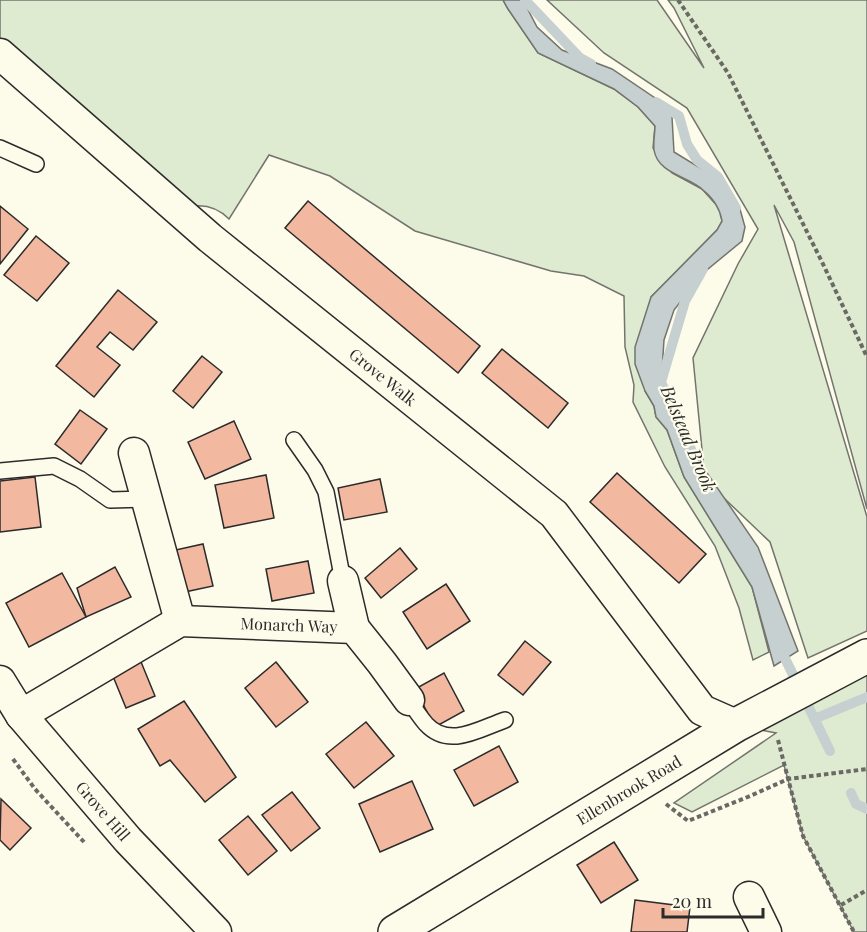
<svg xmlns="http://www.w3.org/2000/svg" width="867" height="932" viewBox="0 0 867 932" font-family="'Playfair Display',serif">
	<style>
		.green { fill: #deebd1; stroke: #74746e; stroke-width: 1.5 }
		.water { fill: #c7d0d0; stroke: #74746e; stroke-width: 1.5 }
		.lines { fill: none; stroke-linecap: round; stroke-linejoin: round }
		.stream { stroke: #c7d0d0; stroke-width: 10 }
		.building { fill: #f2b8a0; stroke: #2b2b2b; stroke-width: 1.5 }
		.lane-casing { stroke: #2b2b2b; stroke-width: 18 }
		.street-casing { stroke: #2b2b2b; stroke-width: 33 }
		.secondary-casing { stroke: #2b2b2b; stroke-width: 36 }
		.path { stroke: #6a6964; stroke-width: 4; stroke-dasharray: 4.5 3; stroke-linecap: butt }
		.lane { stroke: #fdfbea; stroke-width: 15 }
		.street { stroke: #fdfbea; stroke-width: 30 }
		.secondary { stroke: #fdfbea; stroke-width: 33 }
		.labels { text-anchor: middle; stroke-width: 4.5; stroke-linejoin: round; paint-order: stroke }
		.street-label { font-size: 16px; fill: #2b2b2b; stroke: #fdfbea }
		.water-label { font-size: 18px; font-style: italic; fill: #2b2b2b; stroke: #fdfbea }
	</style>
	<rect width="100%" height="100%" fill="#fdfbea"/>
	<g class="green">
		<path d="M0,0H503L508,9L538,53L614,89L638,107L655,126L653,148L672,173L702,189L720,209L722,221L717,230L651,297L645,391L654,406L656,417L667,430L684,477L752,587L769,652L753,660L739,608L715,546L665,467L633,402L634,385L625,347L624,296L584,276L551,271L415,231L330,176L269,155L229,219C219,209 208,205 195,206L0,47Z"/>
		<path d="M547,0H657L704,68L674,8L668,0H867V509L794,242L774,205L867,517V631L808,658L770,542L705,480L693,358L738,264L758,229L687,108L604,53Z"/>
		<path d="M867,668V932H854L803,836L784,765L692,812L674,803L776,733L736,725Z"/>
	</g>
	<path class="water" d="M503,0H523L537,27L562,50L612,69L664,104L672,117L674,152L715,177L740,209L745,227L742,241L702,274L674,310L664,340L662,371L667,394L685,441L758,547L798,651L774,666L752,587L684,477L667,430L656,417L654,406L645,391L635,364V347L651,297L717,230L722,221C720,209 713,198 703,190C688,176 658,174 654,150C653,142 655,133 655,126L638,107L614,89L538,53L508,9Z"/>
	<g class="lines">
		<g class="stream">
			<path d="M525,0L580,58L591,64"/>
			<path d="M656,102L679,116L687,144L697,160L718,177L736,208"/>
			<path d="M698,465L661,382L685,301L703,269"/>
			<path d="M779,646L830,751"/>
			<path d="M814,719L867,697"/>
			<path d="M851,793L856,804L867,809"/>
		</g>
	</g>
	<g class="building">
		<path d="M308,201L480,346L458,373L285,228Z"/>
		<path d="M0,206L28,229L0,264Z"/>
		<path d="M36,236L69,263L37,301L4,275Z"/>
		<path d="M118,290L157,322L133,350L110,332L97,347L120,365L94,397L56,366Z"/>
		<path d="M502,349L568,403L548,428L482,373Z"/>
		<path d="M202,356L222,372L193,408L173,391Z"/>
		<path d="M80,410L107,429L81,464L55,444Z"/>
		<path d="M234,421L251,459L205,479L188,442Z"/>
		<path d="M617,473L706,554L679,583L590,502Z"/>
		<path d="M266,475L274,518L224,528L215,485Z"/>
		<path d="M35,477L41,527L0,532V481Z"/>
		<path d="M380,479L387,512L344,520L338,488Z"/>
		<path d="M203,544L213,586L180,593L171,551Z"/>
		<path d="M400,548L417,569L381,598L365,578Z"/>
		<path d="M308,561L314,593L272,601L266,569Z"/>
		<path d="M115,567L131,597L86,617L77,588Z"/>
		<path d="M62,573L86,617L29,647L6,603Z"/>
		<path d="M446,584L470,621L427,649L403,612Z"/>
		<path d="M525,641L551,662L523,695L498,675Z"/>
		<path d="M139,657L155,696L126,708L110,669Z"/>
		<path d="M276,662L308,702L276,727L245,688Z"/>
		<path d="M444,673L464,711L435,727L415,689Z"/>
		<path d="M184,701L236,777L205,802L170,760L160,766L138,729Z"/>
		<path d="M366,722L394,756L354,788L326,754Z"/>
		<path d="M499,746L518,782L474,806L454,770Z"/>
		<path d="M412,781L433,829L380,852L359,804Z"/>
		<path d="M292,792L320,828L291,851L262,815Z"/>
		<path d="M1,799L31,828L10,850L0,840Z"/>
		<path d="M248,816L277,851L248,875L219,840Z"/>
		<path d="M614,842L638,880L601,903L577,865Z"/>
		<path d="M635,900L690,907L687,932H631Z"/>
	</g>
	<g class="lines">
		<defs>
			<g id="lane">
				<path d="M0,148L36,164"/>
				<path d="M294,440L315,470L326,492L343,581"/>
				<path d="M0,471L54,466L80,479L110,500L146,499"/>
				<path d="M409,700C414,708 420,717 426,724C449,749 479,729 505,720"/>
			</g>
			<g id="street">
				<path d="M0,54L210,238L554,514L702,710L736,725"/>
				<path d="M134,453L180,621"/>
				<path d="M343,581L354,628"/>
				<path d="M0,681L21,715L128,840L216,932"/>
				<path d="M21,715L180,621L354,628L382,663L409,700"/>
				<path d="M749,897L766,932"/>
			</g>
			<path id="secondary" d="M395,932L736,725L867,656"/>
		</defs>
		<use href="#lane" class="lane-casing"/>
		<use href="#street" class="street-casing"/>
		<use href="#secondary" class="secondary-casing"/>
		<g class="path">
			<path d="M678,0L728,73L822,262L867,357"/>
			<path d="M778,740L803,836L854,932"/>
			<path d="M13,759L35,789L84,842"/>
			<path d="M666,804L688,821L750,796L788,779L867,769"/>
			<path d="M841,905L867,890"/>
		</g>
		<use href="#lane" class="lane"/>
		<use href="#street" class="street"/>
		<use href="#secondary" class="secondary"/>
	</g>
	<g class="labels">
		<g class="street-label">
			<text transform="translate(383 377) rotate(39)" y="6">Grove Walk</text>
			<text transform="translate(289 625) rotate(2)" y="6">Monarch Way</text>
			<text transform="translate(629 790) rotate(-31)" y="6">Ellenbrook Road</text>
			<text transform="translate(103 811) rotate(49)" y="6">Grove Hill</text>
		</g>
		<g class="water-label">
			<text transform="translate(688 439) rotate(67)" y="6">Belstead Brook</text>
		</g>
	</g>
	<path d="M663 908v9h100v-9" fill="none" stroke="#2b2b2b" stroke-width="3"/>
	<text x="672" y="908" font-size="18" fill="#2b2b2b" stroke="#fdfbea" stroke-width="4.5" paint-order="stroke">20 m</text>
</svg>
